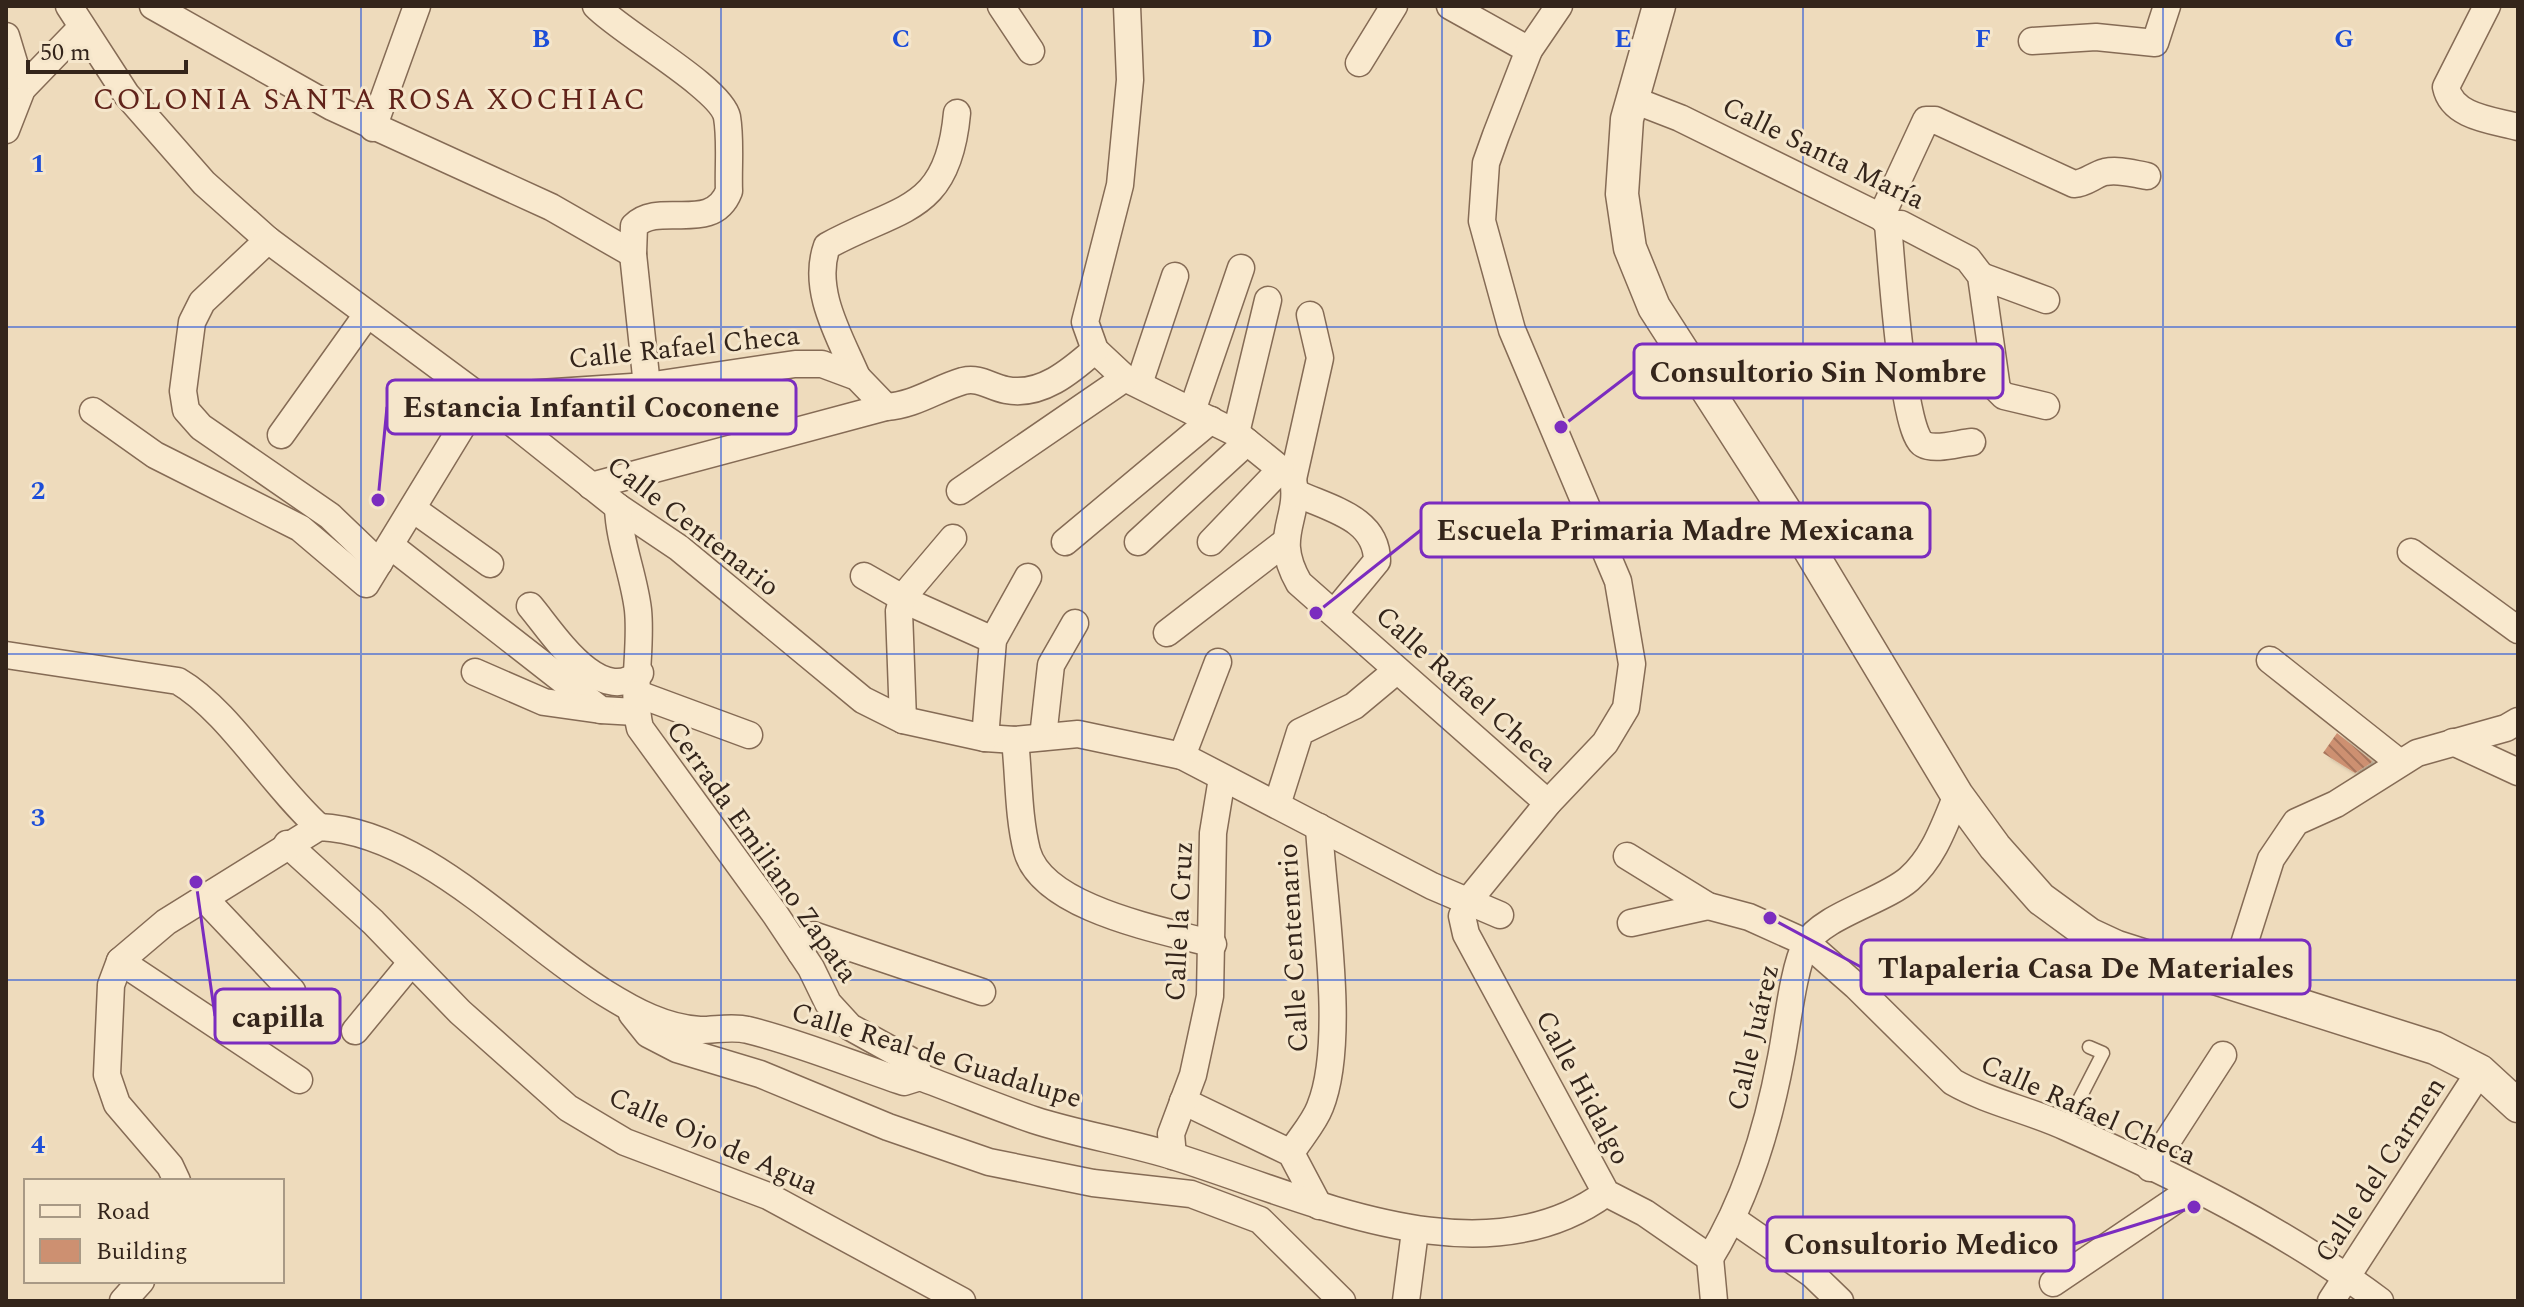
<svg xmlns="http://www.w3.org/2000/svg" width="2524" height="1307" viewBox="0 0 2524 1307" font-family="Spectral,serif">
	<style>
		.building { fill: url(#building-back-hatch); filter: url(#shadow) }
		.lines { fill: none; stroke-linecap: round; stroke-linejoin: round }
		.service-casing { stroke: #856b55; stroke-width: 15 }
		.minor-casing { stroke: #856b55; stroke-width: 29 }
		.tertiary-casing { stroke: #856b55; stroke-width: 35 }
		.service { stroke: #f9e9ce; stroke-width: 12 }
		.minor { stroke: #f9e9ce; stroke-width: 26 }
		.tertiary { stroke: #f9e9ce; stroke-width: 32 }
		.grid { fill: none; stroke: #1d4ed8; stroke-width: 2; stroke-opacity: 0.55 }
		.labels { text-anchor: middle; stroke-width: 6; stroke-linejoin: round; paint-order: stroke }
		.street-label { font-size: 28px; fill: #34251b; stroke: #f5e6cb }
		.neighbourhood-label { font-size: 30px; letter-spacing: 2px; fill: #61231a; stroke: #f5e6cb }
		.grid-label { font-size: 26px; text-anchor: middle; font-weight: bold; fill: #1d4ed8; stroke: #f5e6cb; stroke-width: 6; stroke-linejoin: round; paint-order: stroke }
		.leader { fill: none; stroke: #7b2cbf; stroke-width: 3 }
		.callout-dot { fill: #7b2cbf; stroke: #f5e6cb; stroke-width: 3 }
		.callout { fill: #f5e6cb; stroke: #7b2cbf; stroke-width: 3 }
		.callout-label { font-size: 30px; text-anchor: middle; font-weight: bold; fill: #34251b }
	</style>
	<defs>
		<pattern id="building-back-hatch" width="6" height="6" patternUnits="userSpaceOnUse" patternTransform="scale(2)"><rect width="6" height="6" fill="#cd9071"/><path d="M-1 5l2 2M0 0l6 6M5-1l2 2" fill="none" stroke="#a7755c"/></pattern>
		<filter id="shadow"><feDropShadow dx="7" dy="4" stdDeviation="2" flood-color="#0004"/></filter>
	</defs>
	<rect width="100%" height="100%" fill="#eedbbc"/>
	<path class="building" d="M2337,733L2372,761L2371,763L2355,773L2323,753Z"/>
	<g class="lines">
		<defs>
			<path id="service" d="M2065,1127L2103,1053L2089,1047"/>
			<g id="minor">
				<path d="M69,6L126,94L204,183L268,240L480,397L618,507L679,548L863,700L903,720L985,738L1015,740L1078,734L1182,756L1432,886L1500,915"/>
				<path d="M153,6L332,107L551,207L633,254"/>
				<path d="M596,6C622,33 721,88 727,117C731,140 728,168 729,191C712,235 659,200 634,226L633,254L647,386"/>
				<path d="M1001,6L1031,51"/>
				<path d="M1127,6L1130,80L1120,185L1085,322L1095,350L1125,378L1236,433L1293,479C1301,521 1271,534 1299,583L1548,803"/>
				<path d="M1450,6L1529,50"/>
				<path d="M1559,6L1529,50L1496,135L1486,163L1482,221L1512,330L1618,581L1632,664L1626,708L1605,743L1548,803L1469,900L1462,916L1466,934L1606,1193L1645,1213L1710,1258"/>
				<path d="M2487,6L2446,87C2452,117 2492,120 2518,127"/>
				<path d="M6,36L22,89"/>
				<path d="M2032,41L2096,37L2155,43L2167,6"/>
				<path d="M1359,63L1394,6"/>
				<path d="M1631,99L1680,118L1881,217L1888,224H1901L1968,259L1981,276L1997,389L2004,396L2046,406"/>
				<path d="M373,128L417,6"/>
				<path d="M6,130L22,89L81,28"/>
				<path d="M1881,217L1926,120H1935L2074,184C2087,183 2093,175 2105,172C2119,169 2134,174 2147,176"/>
				<path d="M1888,224C1891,255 1902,433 1923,444C1935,451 1959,443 1972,442"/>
				<path d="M268,240L202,302L192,322L183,391L186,410L201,427L330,516L379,563"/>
				<path d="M1981,276L2046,300"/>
				<path d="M857,377C840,337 811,290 827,246C899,206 948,214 957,113"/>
				<path d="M1139,384L1175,276"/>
				<path d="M93,411L155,455L300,528L366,584L480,397L647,386L795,364H822L857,377L886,407"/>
				<path d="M1192,411L1241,268"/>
				<path d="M1236,433L1268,300"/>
				<path d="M281,435L366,316"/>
				<path d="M1293,479L1320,358L1310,315"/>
				<path d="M591,486L886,407C915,405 936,389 963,381C980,377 990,387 1006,390C1041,397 1071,371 1095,350"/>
				<path d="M960,491L1125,378"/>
				<path d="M1296,493C1330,509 1377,518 1377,561L1335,612"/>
				<path d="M618,507C619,542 634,575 638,610C642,649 631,692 640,728L775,914L811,968L828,1003L850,1027L915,1063L920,1077"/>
				<path d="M413,509L490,564"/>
				<path d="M1065,542L1211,420"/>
				<path d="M1138,542L1247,442"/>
				<path d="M1211,542L1281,469"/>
				<path d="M391,546L601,710L636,712"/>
				<path d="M2411,552L2518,630"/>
				<path d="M864,576L915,605L993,640"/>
				<path d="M530,606C553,633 599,708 640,673"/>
				<path d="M1167,633L1284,543"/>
				<path d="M6,655L178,681C228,710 272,785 319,827"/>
				<path d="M2270,660L2400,763"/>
				<path d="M475,672L544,702L601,710"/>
				<path d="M638,694L749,735"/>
				<path d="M903,720L899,611L903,597L953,538"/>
				<path d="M1043,737L1051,665L1075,623"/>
				<path d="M985,738L993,640L1028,577"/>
				<path d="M1015,740C1019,776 1018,816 1027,851C1043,909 1163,930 1213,944"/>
				<path d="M2453,742L2518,772"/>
				<path d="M1182,756L1218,662"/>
				<path d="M1277,805L1300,732L1354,706L1396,671"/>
				<path d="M287,844L373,922L460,1012L568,1108L625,1142L768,1196L962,1301"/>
				<path d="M1627,856L1708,906L1749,917L1807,943L1856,986L1953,1082C1988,1102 2029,1110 2066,1127C2172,1174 2287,1231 2380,1301"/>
				<path d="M204,898L292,991"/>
				<path d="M1631,923L1708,906"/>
				<path d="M801,953L805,941L813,935L982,992"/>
				<path d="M120,961L299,1080"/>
				<path d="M2232,982L2271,859L2296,822L2336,804L2417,753L2506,728L2518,721"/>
				<path d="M632,1014L648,1034L677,1049L760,1074L888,1127L989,1162L1093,1183L1191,1194L1260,1220L1342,1301"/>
				<path d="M355,1031L411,963"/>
				<path d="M1183,1101L1291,1153L1319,1206"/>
				<path d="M1291,1153C1300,1138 1314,1123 1320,1107C1347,1041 1323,901 1319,827"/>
				<path d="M1173,1156L1171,1134L1193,1075L1210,996L1213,833L1222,778"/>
				<path d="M2150,1168L2223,1055"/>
				<path d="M177,1181L170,1166L117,1104L107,1075L111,985L120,961L166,922L319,827C423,831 520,941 605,993C634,1011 665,1028 700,1030C716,1030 733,1026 748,1030C801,1043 853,1065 904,1082L920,1077C958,1091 996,1107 1034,1120C1080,1135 1129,1142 1176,1157C1305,1197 1481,1285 1606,1193"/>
				<path d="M1734,1220L1812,1274L1840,1301"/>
				<path d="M1710,1258C1747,1198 1768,1127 1781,1058C1787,1029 1793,968 1806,944C1822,916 1884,901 1909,879C1934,857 1944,826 1957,795"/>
				<path d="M1710,1258L1714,1301"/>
				<path d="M2053,1283L2192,1189"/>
				<path d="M123,1301L141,1281"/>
				<path d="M1406,1301L1415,1231"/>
				<path d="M2331,1301L2480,1071"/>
			</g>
			<path id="tertiary" d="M1659,6L1627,119L1622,194L1630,248L1654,307L1805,542L1957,795L1995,847L2041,899L2089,934L2117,947L2435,1048L2480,1071L2518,1106"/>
		</defs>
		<use href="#service" class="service-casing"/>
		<use href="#minor" class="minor-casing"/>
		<use href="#tertiary" class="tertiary-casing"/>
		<use href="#service" class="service"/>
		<use href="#minor" class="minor"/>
		<use href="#tertiary" class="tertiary"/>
	</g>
	<path class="grid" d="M361,6V1301M721,6V1301M1082,6V1301M1442,6V1301M1803,6V1301M2163,6V1301M6,327H2518M6,654H2518M6,980H2518"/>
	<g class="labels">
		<g class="street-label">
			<text transform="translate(1824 152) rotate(26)" y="10">Calle Santa María</text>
			<text transform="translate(684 346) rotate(-6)" y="10">Calle Rafael Checa</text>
			<text transform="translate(694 525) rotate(38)" y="10">Calle Centenario</text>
			<text transform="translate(1467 688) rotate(42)" y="10">Calle Rafael Checa</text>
			<text transform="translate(763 851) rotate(55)" y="10">Cerrada Emiliano Zapata</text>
			<text transform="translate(1178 921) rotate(-87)" y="10">Calle la Cruz</text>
			<text transform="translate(1292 948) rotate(-93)" y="10">Calle Centenario</text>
			<text transform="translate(1752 1037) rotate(-77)" y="10">Calle Juárez</text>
			<text transform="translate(937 1054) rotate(17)" y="10">Calle Real de Guadalupe</text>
			<text transform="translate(1584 1087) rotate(62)" y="10">Calle Hidalgo</text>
			<text transform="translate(2089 1109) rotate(24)" y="10">Calle Rafael Checa</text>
			<text transform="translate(714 1140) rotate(24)" y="10">Calle Ojo de Agua</text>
			<text transform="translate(2379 1169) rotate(-57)" y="10">Calle del Carmen</text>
		</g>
		<g class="neighbourhood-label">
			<text x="370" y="109">COLONIA SANTA ROSA XOCHIAC</text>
		</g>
	</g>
	<g class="grid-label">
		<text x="541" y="47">B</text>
		<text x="901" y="47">C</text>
		<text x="1262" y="47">D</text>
		<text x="1623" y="47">E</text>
		<text x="1983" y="47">F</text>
		<text x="2344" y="47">G</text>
		<text x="38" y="172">1</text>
		<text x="38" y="499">2</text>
		<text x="38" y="826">3</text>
		<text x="38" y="1153">4</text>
	</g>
	<path class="leader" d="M1561 427L1634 371M378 500L387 407M1316 613L1421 530M1770 918L1861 967M196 882L215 1016M2194 1207L2074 1244"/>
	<g class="callout-dot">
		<circle cx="1561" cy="427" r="8"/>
		<circle cx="378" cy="500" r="8"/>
		<circle cx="1316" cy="613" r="8"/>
		<circle cx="1770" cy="918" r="8"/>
		<circle cx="196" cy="882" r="8"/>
		<circle cx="2194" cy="1207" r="8"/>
	</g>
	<g class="callout">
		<rect x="1634" y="344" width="369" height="54" rx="8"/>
		<rect x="387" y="380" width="409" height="54" rx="8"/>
		<rect x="1421" y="503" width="509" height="54" rx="8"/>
		<rect x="1861" y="940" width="449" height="54" rx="8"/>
		<rect x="215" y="989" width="125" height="54" rx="8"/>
		<rect x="1767" y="1217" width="307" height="54" rx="8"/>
	</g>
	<g class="callout-label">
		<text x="1818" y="382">Consultorio Sin Nombre</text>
		<text x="591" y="417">Estancia Infantil Coconene</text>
		<text x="1675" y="540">Escuela Primaria Madre Mexicana</text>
		<text x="2086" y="978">Tlapaleria Casa De Materiales</text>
		<text x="278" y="1027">capilla</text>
		<text x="1921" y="1254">Consultorio Medico</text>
	</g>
	<rect width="2524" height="1307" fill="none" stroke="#34251b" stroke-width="16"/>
	<rect x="24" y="1179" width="260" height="104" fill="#f5e6cb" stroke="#a89985" stroke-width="2"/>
	<rect x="40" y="1205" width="40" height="12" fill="#f9e9ce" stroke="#a89985" stroke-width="2"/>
	<text x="96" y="1219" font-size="24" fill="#34251b">Road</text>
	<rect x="40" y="1239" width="40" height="24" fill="#cd9071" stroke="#a89985" stroke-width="2"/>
	<text x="96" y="1259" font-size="24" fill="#34251b">Building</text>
	<path d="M28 60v12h158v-12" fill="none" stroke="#34251b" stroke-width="4"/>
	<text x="40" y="60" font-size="24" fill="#34251b" stroke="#f5e6cb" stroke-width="6" paint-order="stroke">50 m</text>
</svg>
